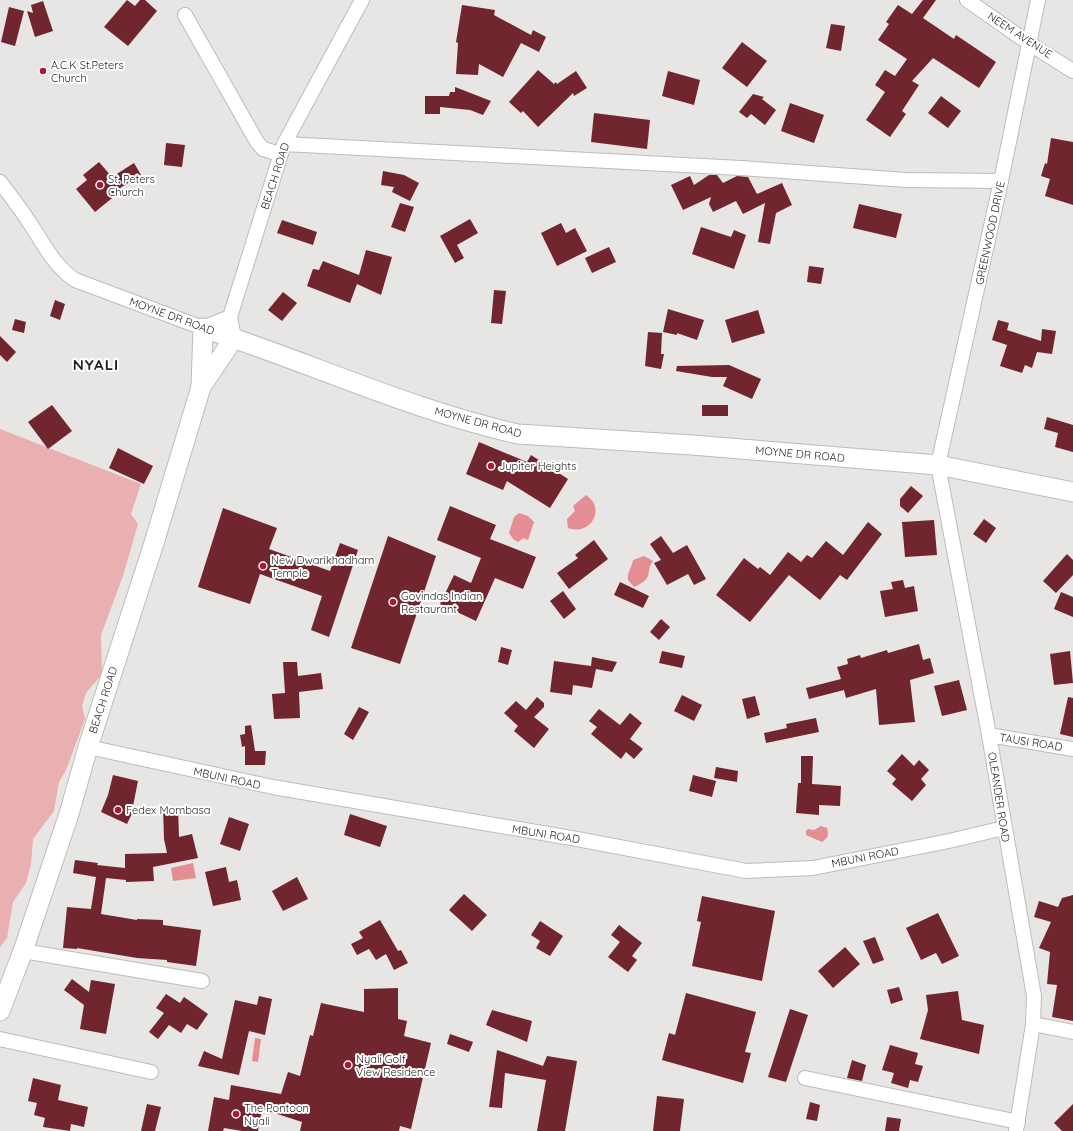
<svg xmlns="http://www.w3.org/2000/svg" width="1073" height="1131" viewBox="0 0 1073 1131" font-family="Quicksand,sans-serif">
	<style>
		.green { fill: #e9afb1 }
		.water { fill: #e48d92 }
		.building { fill: #71252f }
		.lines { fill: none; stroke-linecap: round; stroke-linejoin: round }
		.street-casing { stroke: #bebbbb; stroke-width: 16 }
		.secondary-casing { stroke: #bebbbb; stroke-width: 21 }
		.street { stroke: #fff; stroke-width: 14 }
		.secondary { stroke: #fff; stroke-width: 19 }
		.poi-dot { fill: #ac1639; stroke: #fff; stroke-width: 1.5 }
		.labels { text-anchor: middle; stroke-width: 4; stroke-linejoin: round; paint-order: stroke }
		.street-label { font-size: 11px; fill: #1f1e1e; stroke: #fff }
		.poi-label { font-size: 11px; fill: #1f1e1e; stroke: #fff; text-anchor: start }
		.district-label { font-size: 15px; font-weight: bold; letter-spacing: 1px; fill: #1f1e1e; stroke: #fff }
	</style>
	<rect width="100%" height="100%" fill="#e8e5e5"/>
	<path class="green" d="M0,429L141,484L131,514L138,524L123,576L101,635L102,674L86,693L82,706L85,719L66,770L59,782L54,811L33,839L31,864L26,883L13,902L7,938L0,947Z"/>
	<g class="water">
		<path d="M586,495C607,509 590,536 568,528L567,519L575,511L573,506Z"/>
		<path d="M519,513L528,516L534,522L528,540L523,538L518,542L513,539L509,533L514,517Z"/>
		<path d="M644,556L653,561C644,573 656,577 634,587L628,580C627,572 632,567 633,560Z"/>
		<path d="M821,826L827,828C829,835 828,838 822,842L806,835V831L808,829L814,830Z"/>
		<path d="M193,863L196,878L173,881L171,868Z"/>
		<path d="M255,1038L261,1039L258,1062L252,1061Z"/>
	</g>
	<g class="building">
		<path d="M127,0L135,6L140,0H145L157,11L128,46L104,27Z"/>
		<path d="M923,0H936L923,18L954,39L956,35L996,62L979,88L933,58L912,81L919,85L902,111L906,114L890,137L866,120L885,92L875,85L885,70L895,76L907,59L878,40L889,24L886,22L898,5L912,14Z"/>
		<path d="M43,1L53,31L35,37L27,11L33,13L31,5Z"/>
		<path d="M462,5L495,10L494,15L531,35L533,30L546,37L539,52L521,43L503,77L479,64L478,75L456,74L458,43L456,42Z"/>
		<path d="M9,7L24,11L15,46L1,42Z"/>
		<path d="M831,24L845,26L841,51L826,48Z"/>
		<path d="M742,42L767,61L747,87L722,68Z"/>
		<path d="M538,70L554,84L556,82L557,84L576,71L587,88L574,96L573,93L538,127L523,111L521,113L509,102Z"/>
		<path d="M668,71L700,80L694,105L662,96Z"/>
		<path d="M455,87L491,101L483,115L470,110L440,107V114H425V96H449L450,92H455Z"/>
		<path d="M753,94L764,97L762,99L776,110L765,125L751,114L747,118L739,112Z"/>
		<path d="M941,96L961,111L948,128L928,113Z"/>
		<path d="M790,103L824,115L814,143L781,131Z"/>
		<path d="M594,113L650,120L647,149L591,142Z"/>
		<path d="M1051,138L1073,142V205L1045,196L1050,179L1041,176L1045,163L1047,164Z"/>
		<path d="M166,143L185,145L182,167L164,165Z"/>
		<path d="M99,162L112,177L134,163L141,175L120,188L122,190L95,212L76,189L87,180L83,175Z"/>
		<path d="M383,171L404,175L419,183L410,201L392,192L394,187L381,185Z"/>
		<path d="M709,175H717L723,183L737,176L748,177L757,194L782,183L792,205L776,213L770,244L758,242L765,203L743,214L736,201L713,212L709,204L711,197L683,210L671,185L690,176L694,185Z"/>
		<path d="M400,203L414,207L405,232L391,227Z"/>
		<path d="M859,204L902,214L896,238L853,228Z"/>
		<path d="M470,219L478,233L457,245L464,258L455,263L440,236Z"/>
		<path d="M282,220L317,232L313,245L277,233Z"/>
		<path d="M561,223L566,233L575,228L587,251L557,266L541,233Z"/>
		<path d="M701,227L731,237L734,230L746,235L734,269L692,254Z"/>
		<path d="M609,247L616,262L592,273L585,258Z"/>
		<path d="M366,250L392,257L381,295L357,284L350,303L307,286L313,269L319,270L323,261L359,275Z"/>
		<path d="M809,266L824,268L821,284L807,282Z"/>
		<path d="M494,290L506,291L502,324L491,323Z"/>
		<path d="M283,292L297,303L282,321L268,310Z"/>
		<path d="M55,300L65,304L60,320L50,316Z"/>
		<path d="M668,309L704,320L697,340L677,333V335L663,332Z"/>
		<path d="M758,310L765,333L732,343L725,320Z"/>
		<path d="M15,319L26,322L24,333L12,330Z"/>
		<path d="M998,320L1009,323L1007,330L1041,341L1042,329L1056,331L1052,354L1037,352L1032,368L1025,365L1022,373L1000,366L1007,345L992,340Z"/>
		<path d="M648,332L662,333L661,354H664L661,369L645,366Z"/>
		<path d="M0,336L16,352L7,362L0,355Z"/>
		<path d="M729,365L761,379L752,399L723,386L727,377H712L676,371L677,366Z"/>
		<path d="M52,405L72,431L48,449L28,422Z"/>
		<rect x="702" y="405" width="26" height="11"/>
		<path d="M1047,417L1073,425V452L1055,447L1058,433L1044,429Z"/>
		<path d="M479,442L527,462L531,455L568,479L550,508L507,481L503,490L466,474Z"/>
		<path d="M118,448L153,466L144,484L109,468Z"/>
		<path d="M911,486L923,496L908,513L900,506V499Z"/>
		<path d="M450,506L496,525L490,539L536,557L523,589L495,578L476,621L440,604L454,575L471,583L481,558L437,540Z"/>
		<path d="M223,508L277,528L269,549L330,571L340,543L358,550L329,637L311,630L322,596L260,574L250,604L198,587Z"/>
		<path d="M984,519L996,528L986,543L973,534Z"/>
		<path d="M934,520L937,555L905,557L902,522Z"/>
		<path d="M868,522L882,534L847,580L840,575L820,600L789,575L750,622L716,595L744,558L758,569L760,567L770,575L788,552L801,562L807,555L812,558L826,541L843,555Z"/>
		<path d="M388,536L436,556L400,664L351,648Z"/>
		<path d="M661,536L673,553L687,545L706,579L694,585L688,574L667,585L654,563L661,560L650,544Z"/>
		<path d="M594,540L608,559L569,589L557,573L578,558L575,555Z"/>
		<path d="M1067,554L1073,560V575L1056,593L1043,581Z"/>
		<path d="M903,580L905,588L914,586L918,611L885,617L880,591L893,589L891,582Z"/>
		<path d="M620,582L649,596L643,608L614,595Z"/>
		<path d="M563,591L576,609L564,619L550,601Z"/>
		<path d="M1061,592L1073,597V617L1054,609Z"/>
		<path d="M661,619L670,627L659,640L650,632Z"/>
		<path d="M919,644L923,660L930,658L934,673L910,680L915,722L879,725L876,689L846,698L844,690L809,699L806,688L841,679L837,667L848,664L847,659L860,655L861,658L887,650L888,653Z"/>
		<path d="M501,647L512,650L508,665L498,662Z"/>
		<path d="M662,651L685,656L682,668L659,663Z"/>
		<path d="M1070,651L1073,683L1054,685L1050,654Z"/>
		<path d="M592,657L617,662L612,672L596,669L592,688L573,685L572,695L550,692L554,661L591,666Z"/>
		<path d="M283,662H297L298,676L321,673L323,689L299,692L300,718L274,719L272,694L285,693Z"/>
		<path d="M959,680L967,710L942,716L934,686Z"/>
		<path d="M682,695L702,705L694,721L674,711Z"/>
		<path d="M755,696L760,715L747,719L742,699Z"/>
		<path d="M537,697L544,703V707L534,717L549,729L534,748L514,731L518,726L504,713L516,701L526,710Z"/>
		<path d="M1068,697L1073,698V737L1060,734Z"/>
		<path d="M359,707L369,712L353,740L344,734Z"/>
		<path d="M599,709L620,725L630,713L642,723L630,739L643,749L634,759L626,752L621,759L591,734L597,727L589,721Z"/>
		<path d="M816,718L819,732L766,743L764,733L787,728L786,724Z"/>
		<path d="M251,725L255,751H266L265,765H245V746L242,747L240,735L245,734V726Z"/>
		<path d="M902,754L914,766L919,760L929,770L921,779L926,785L912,801L892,784L896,779L887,771Z"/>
		<path d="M801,756H813L812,784L841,786L840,806L819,805V815L796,813L798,783H801Z"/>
		<path d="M716,767L738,771L737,782L714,778Z"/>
		<path d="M113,775L138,781L133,806L135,807L127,824L101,812L108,795Z"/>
		<path d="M693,775L716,781L712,797L689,791Z"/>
		<path d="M178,807L179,837L192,834L198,858L153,867L154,881L126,882V880L106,878L101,914L137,920V919L163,920V925L201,930L196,966L167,962V960L137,958L77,948V949L63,948L67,907L91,909L96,877L73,873L75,860L98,863L97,865L125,868V854L167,853L164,839L163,808Z"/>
		<path d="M350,814L387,826L380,847L344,835Z"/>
		<path d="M229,817L249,824L240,851L220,844Z"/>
		<path d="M226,867L229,882L237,880L241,900L213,906L205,872Z"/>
		<path d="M297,877L308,899L283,911L272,891Z"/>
		<path d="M464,894L487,915L472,931L449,910Z"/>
		<path d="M1073,895V1021L1052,1017L1057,985L1047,984L1050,952L1039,948L1051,922L1034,917L1039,901L1058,907L1062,898Z"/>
		<path d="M702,896L775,911L762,981L692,966L701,922L697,921Z"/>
		<path d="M938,913L959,956L942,964L936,953L921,960L906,928Z"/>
		<path d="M380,920L398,951L401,950L408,963L394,970L386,954L376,960L369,949L357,955L351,944L363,938L359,932Z"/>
		<path d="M540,921L563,936L550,956L536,948L540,941L531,935Z"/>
		<path d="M619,925L642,943L632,956L637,960L628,972L608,957L620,942L611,935Z"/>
		<path d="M875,937L884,960L873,964L863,941Z"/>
		<path d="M845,947L860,964L833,988L818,971Z"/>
		<path d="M72,979L89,992L91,980L115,984L106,1034L80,1029L84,1005L64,990Z"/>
		<path d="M899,987L903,1000L891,1004L887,990Z"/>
		<path d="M398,988V1019L407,1021L404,1036L431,1043L411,1129L400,1126L399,1131H300L302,1122L262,1109L258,1131H242L224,1128L223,1131H208L214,1097L229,1100L231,1085L281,1094L288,1072L300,1076L310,1035L313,1036L321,1003L364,1012V989Z"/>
		<path d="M958,991L962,1020L984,1025L979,1054L920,1039L928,1010L926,995Z"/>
		<path d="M686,993L756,1012L745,1052L751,1053L743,1083L662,1060L669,1033L675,1035Z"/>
		<path d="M166,994L180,1003L184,997L208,1014L197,1030L187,1024L181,1033L169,1025L158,1039L149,1032L164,1013L156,1008Z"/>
		<path d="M259,996L272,999L265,1035L249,1031L239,1075L198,1066L204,1051L222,1059L235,1000L257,1005Z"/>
		<path d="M790,1009L808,1015L786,1082L768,1077Z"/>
		<path d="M492,1010L532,1021L527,1042L486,1025Z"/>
		<path d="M450,1034L473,1042L469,1052L447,1044Z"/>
		<path d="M890,1045L918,1053L915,1064L923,1066L918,1082L910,1080L908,1088L891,1083L894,1073L882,1070Z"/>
		<path d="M497,1050L543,1066L547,1056L577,1061L565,1131H537L546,1080L505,1073L502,1108L489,1107Z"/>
		<path d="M852,1060L866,1065L862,1081L847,1078Z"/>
		<path d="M33,1078L61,1085L58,1100L88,1107L84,1127L71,1124L70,1131L43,1127L45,1118L34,1115L37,1103L28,1101Z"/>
		<path d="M657,1096L684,1099L680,1131H653Z"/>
		<path d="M810,1102L820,1105L817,1121L806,1119Z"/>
		<path d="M147,1104L161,1107L155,1131H141Z"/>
		<path d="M1073,1104V1131H1062L1054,1123Z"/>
		<path d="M887,1117L901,1119L899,1131H885Z"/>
	</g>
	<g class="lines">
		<defs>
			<g id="street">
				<path d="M967,0L1030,44L1073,71"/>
				<path d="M185,15L257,142L263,149L280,154"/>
				<path d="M284,144L741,168L906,180L1001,181"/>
				<path d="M0,182C10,195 20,208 29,222C44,244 53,265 75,280L203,328L230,317"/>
				<path d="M234,338L230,317L284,144L362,0"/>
				<path d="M989,735L1073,749"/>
				<path d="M88,747L273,787L577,839L746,871L813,868L949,841L1004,828"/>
				<path d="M23,951L202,981"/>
				<path d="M1033,1024L1073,1032"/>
				<path d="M0,1039L151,1072"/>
				<path d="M805,1078L1018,1122"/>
				<path d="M1016,1131L1033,1024L1034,996L989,735L938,465L1001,181L1038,0"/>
			</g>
			<g id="secondary">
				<path d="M201,387L234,338"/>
				<path d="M0,1011L23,951L69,814L88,747L154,543L201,387L203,328C309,362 410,410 518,434L692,445L938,465L1073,492"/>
			</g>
		</defs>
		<use href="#street" class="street-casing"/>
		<use href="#secondary" class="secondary-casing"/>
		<use href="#street" class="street"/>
		<use href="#secondary" class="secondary"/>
	</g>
	<g class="poi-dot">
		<circle cx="43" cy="71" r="4"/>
		<circle cx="100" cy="185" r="4"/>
		<circle cx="491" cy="466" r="4"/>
		<circle cx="263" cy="566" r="4"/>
		<circle cx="393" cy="602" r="4"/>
		<circle cx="118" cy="810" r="4"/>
		<circle cx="348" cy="1065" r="4"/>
		<circle cx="236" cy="1114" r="4"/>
	</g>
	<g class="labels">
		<g class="street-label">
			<text transform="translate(1020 35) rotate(33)" y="4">NEEM AVENUE</text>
			<text transform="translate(275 176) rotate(-72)" y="4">BEACH ROAD</text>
			<text transform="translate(990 233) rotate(-78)" y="4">GREENWOOD DRIVE</text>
			<text transform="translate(172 316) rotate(20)" y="4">MOYNE DR ROAD</text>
			<text transform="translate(478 422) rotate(15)" y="4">MOYNE DR ROAD</text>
			<text transform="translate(800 454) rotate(5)" y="4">MOYNE DR ROAD</text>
			<text transform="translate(103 700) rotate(-72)" y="4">BEACH ROAD</text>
			<text transform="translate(1031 742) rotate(9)" y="4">TAUSI ROAD</text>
			<text transform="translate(227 778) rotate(12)" y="4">MBUNI ROAD</text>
			<text transform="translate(999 797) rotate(81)" y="4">OLEANDER ROAD</text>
			<text transform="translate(546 834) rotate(9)" y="4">MBUNI ROAD</text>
			<text transform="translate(865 857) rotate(-11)" y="4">MBUNI ROAD</text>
		</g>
		<g class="poi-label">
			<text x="51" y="69">A.C.K St.Peters<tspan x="51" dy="13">Church</tspan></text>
			<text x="108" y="183">St. Peters<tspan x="108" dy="13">Church</tspan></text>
			<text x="499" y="470">Jupiter Heights</text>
			<text x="271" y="564">New Dwarikhadham<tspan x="271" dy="13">Temple</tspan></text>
			<text x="401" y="600">Govindas Indian<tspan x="401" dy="13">Restaurant</tspan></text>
			<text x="126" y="814">Fedex Mombasa</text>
			<text x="356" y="1063">Nyali Golf<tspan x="356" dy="13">View Residence</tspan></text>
			<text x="244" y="1112">The Pontoon<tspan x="244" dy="13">Nyali</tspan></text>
		</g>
		<g class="district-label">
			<text x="96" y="370">NYALI</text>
		</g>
	</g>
</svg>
